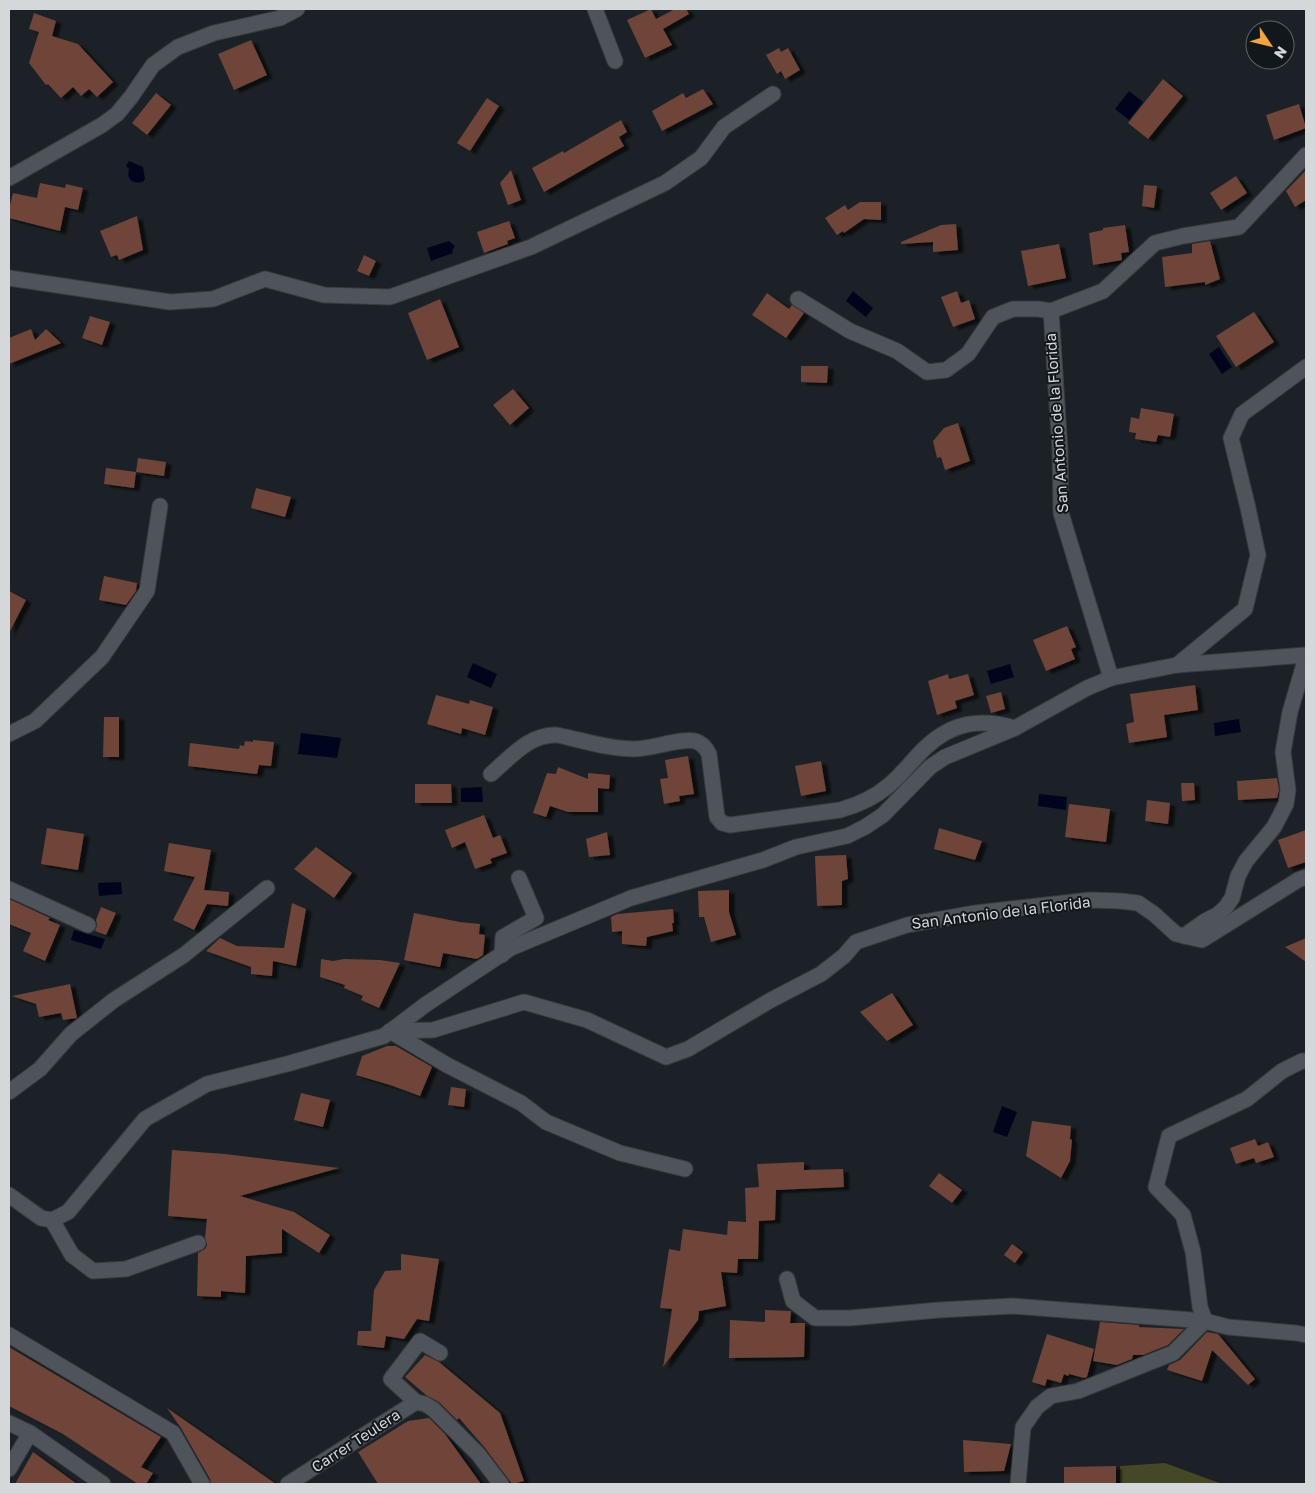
<svg xmlns="http://www.w3.org/2000/svg" width="1315" height="1493" viewBox="0 0 1315 1493" font-family="'Golos Text',sans-serif">
	<style>
		.green { fill: #444826 }
		.water { fill: #00051d }
		.building { fill: #6e4438; filter: url(#shadow) }
		.lines { fill: none; stroke-linecap: round; stroke-linejoin: round }
		.street-casing { stroke: #373b40; stroke-width: 17 }
		.street { stroke: #4e545a; stroke-width: 15 }
		.labels { text-anchor: middle; stroke-width: 4; stroke-linejoin: round; paint-order: stroke }
		.street-label { font-size: 15px; fill: #d4d8db; stroke: #12171c }
	</style>
	<defs>
		<filter id="shadow"><feDropShadow dx="5.5" dy="3" stdDeviation="1" flood-color="#0009"/></filter>
	</defs>
	<rect width="100%" height="100%" fill="#1b2126"/>
	<path class="green" d="M1165,1463L1222,1484H1120V1466Z"/>
	<g class="water">
		<path d="M1129,91L1143,102L1129,120L1115,109Z"/>
		<path d="M129,161L143,167L145,179L143,182C133,184 126,180 129,169L126,166Z"/>
		<path d="M449,241L455,246L452,251L453,253L431,261L427,248Z"/>
		<path d="M853,291L873,308L866,317L846,301Z"/>
		<path d="M1219,347L1232,367L1222,374L1209,354Z"/>
		<path d="M473,663L497,674L491,688L467,677Z"/>
		<path d="M1010,664L1014,677L991,684L987,671Z"/>
		<path d="M1239,719L1241,732L1215,736L1214,723Z"/>
		<path d="M301,733L341,738L337,758L298,754Z"/>
		<path d="M482,787L483,802H461V788Z"/>
		<path d="M1039,794L1067,797L1066,810L1038,806Z"/>
		<path d="M121,882L122,894L99,896L98,883Z"/>
		<path d="M74,930L105,939L101,949L71,940Z"/>
		<path d="M1002,1106L1017,1112L1007,1137L993,1132Z"/>
	</g>
	<g class="building">
		<path d="M651,9L656,19L675,9H686L689,14L663,29L672,45L645,58L627,20Z"/>
		<path d="M34,13L56,21L52,36L78,44L113,82L97,97L89,89L81,96L73,87L61,98L48,84L46,85L29,63L39,32L29,29Z"/>
		<path d="M251,40L267,75L234,90L218,54Z"/>
		<path d="M779,48L781,52L788,48L800,70L785,79L781,71L777,74L766,55Z"/>
		<path d="M1163,79L1183,96L1148,139L1128,123Z"/>
		<path d="M703,89L713,104L662,131L652,111L683,93L686,98Z"/>
		<path d="M156,93L171,105L147,135L132,123Z"/>
		<path d="M487,98L499,106L470,151L457,143Z"/>
		<path d="M1299,104L1306,128L1274,140L1266,115Z"/>
		<path d="M621,120L627,132L619,137L624,146L544,192L532,168L563,151L564,153Z"/>
		<path d="M511,170L521,200L508,205L500,183Z"/>
		<path d="M1306,170V200L1295,207L1286,191Z"/>
		<path d="M1236,176L1247,193L1221,210L1210,193Z"/>
		<path d="M40,183L65,188L66,184L83,188L78,210L65,207L60,231L9,218V209L13,193L37,198Z"/>
		<path d="M1144,185L1157,186L1154,208L1142,206Z"/>
		<path d="M860,202H881V220L864,219L844,233L843,231L837,235L825,218L845,205L848,210Z"/>
		<path d="M137,216L143,250L119,260L117,255L111,257L100,231Z"/>
		<path d="M509,221L515,238L507,241L508,244L484,253L477,232Z"/>
		<path d="M956,224L958,250L933,252V242L901,244V242L941,225Z"/>
		<path d="M1125,225L1129,252L1121,253L1122,260L1093,265L1089,233L1103,230V228Z"/>
		<path d="M1210,241L1220,279L1205,285V282L1165,287L1162,257L1192,253V244Z"/>
		<path d="M1059,244L1066,278L1028,286L1021,251Z"/>
		<path d="M364,255L376,261L369,276L357,271Z"/>
		<path d="M957,291L961,303L969,300L975,319L953,327L941,297Z"/>
		<path d="M767,293L789,309L792,305L804,313L786,338L752,315Z"/>
		<path d="M440,299L459,347L427,360L408,313Z"/>
		<path d="M1254,312L1274,342L1236,367L1216,336Z"/>
		<path d="M90,316L110,322L102,345L82,338Z"/>
		<path d="M31,329L35,340L46,329L61,343L9,364V338Z"/>
		<path d="M801,366H828L827,383L801,382Z"/>
		<path d="M513,389L529,408L510,425L493,405Z"/>
		<path d="M1141,408L1174,414L1170,437L1158,435L1156,442L1135,439L1136,433L1129,432L1131,417L1139,419Z"/>
		<path d="M958,423L970,461L945,470L941,457L937,458L933,441L944,428Z"/>
		<path d="M138,458L166,462L164,476L136,472Z"/>
		<path d="M106,468L136,472L134,488L104,484Z"/>
		<path d="M256,488L291,497L285,517L251,508Z"/>
		<path d="M104,576L137,583L136,591L126,605L99,600Z"/>
		<path d="M9,591L26,600L9,633Z"/>
		<path d="M1067,626L1076,647L1071,649L1075,659L1046,671L1033,640Z"/>
		<path d="M948,674L949,679L968,674L974,695L955,701L957,708L937,715L928,681Z"/>
		<path d="M1195,685L1198,710L1164,715L1167,737L1129,743L1126,724L1134,722L1130,694Z"/>
		<path d="M1001,692L1005,709L991,713L986,696Z"/>
		<path d="M436,695L469,704L470,700L493,707L485,735L462,728L461,734L427,724Z"/>
		<path d="M104,717H119V757H103Z"/>
		<path d="M253,740L274,742L271,766L259,765L257,774L188,766L190,743L239,749L240,745L244,746L245,741L253,742Z"/>
		<path d="M688,756L694,794L679,796L680,801L664,804L660,779L668,778L665,760Z"/>
		<path d="M821,761L826,791L801,796L795,766Z"/>
		<path d="M558,767L588,779V773L610,775L609,789L598,788V812H568L550,806L546,817L533,813L547,773L556,774Z"/>
		<path d="M1277,778L1279,790L1277,798L1238,800L1237,781Z"/>
		<path d="M1181,783H1194L1195,800L1182,801Z"/>
		<path d="M415,784H451L452,803H415Z"/>
		<path d="M1147,800L1170,803L1168,824L1145,821Z"/>
		<path d="M1069,804L1110,809L1106,842L1065,837Z"/>
		<path d="M484,815L493,838L500,835L507,853L490,859L492,863L475,869L465,842L452,848L445,830Z"/>
		<path d="M47,828L84,834L78,870L41,864Z"/>
		<path d="M939,828L982,841L975,860L934,849Z"/>
		<path d="M1306,830V862L1288,868L1278,840Z"/>
		<path d="M607,832L610,855L589,857L586,839Z"/>
		<path d="M169,843L211,850L204,890L229,892L228,906L207,904L194,930L173,920L195,877L164,871Z"/>
		<path d="M316,847L352,873L334,898L294,869Z"/>
		<path d="M846,855L848,879L842,881V905L817,906L815,856Z"/>
		<path d="M729,890V912L736,935L711,942L704,917H699L698,891Z"/>
		<path d="M9,899L50,918L48,920L60,925L45,961L23,951L31,933L9,924Z"/>
		<path d="M292,903L306,909L296,966L273,961L272,976L251,974V967L206,951L220,938L237,946L284,948Z"/>
		<path d="M101,907L116,913L106,935L95,931L97,925L96,920Z"/>
		<path d="M673,909L674,923H672L673,931L647,937L646,946L622,944V931L612,932L611,917L617,914Z"/>
		<path d="M414,913L460,922L480,924L479,934L485,935L483,955L477,959L443,953L440,967L404,960Z"/>
		<path d="M1306,938V962L1285,947Z"/>
		<path d="M321,959L333,961L344,959L380,960L400,963L379,1008L361,1000L363,996L344,988L345,985L320,977Z"/>
		<path d="M70,984L77,1018L63,1020L61,1013L39,1017L36,1004L12,996Z"/>
		<path d="M892,993L913,1025L887,1041L860,1012Z"/>
		<path d="M387,1046H396L432,1067L420,1096L390,1085L356,1075L362,1056Z"/>
		<path d="M451,1087L466,1089L464,1107L448,1105Z"/>
		<path d="M301,1093L330,1100L323,1127L294,1120Z"/>
		<path d="M1032,1121L1071,1126L1070,1139L1072,1140L1070,1161L1061,1178L1026,1156Z"/>
		<path d="M1255,1139L1258,1146L1268,1142L1274,1157L1256,1163L1254,1158L1236,1164L1230,1148Z"/>
		<path d="M172,1150L225,1154L339,1168L240,1196L294,1212L330,1235L319,1253L282,1229V1253L246,1256L245,1293L221,1291V1297L197,1296L198,1253L205,1249L207,1245L205,1238L207,1219L168,1216Z"/>
		<path d="M804,1162V1170L843,1169L844,1187L776,1190L775,1220L759,1221L758,1259H738L737,1273L721,1272L726,1306L699,1311L698,1320L663,1367L672,1309L660,1308L669,1249L680,1251L683,1229L727,1235L728,1221L746,1222L745,1188L759,1187L757,1164Z"/>
		<path d="M939,1173L962,1190L952,1203L929,1186Z"/>
		<path d="M1012,1244L1023,1252L1015,1263L1004,1255Z"/>
		<path d="M401,1254L439,1259L429,1321L417,1319L404,1339L386,1336L384,1348L357,1345L358,1331H371L374,1290L385,1271L401,1270Z"/>
		<path d="M765,1310L791,1311L790,1323H805L804,1357L729,1358L730,1320L765,1322Z"/>
		<path d="M1100,1322L1139,1325V1327L1184,1329L1168,1345L1143,1355H1133L1132,1359L1117,1365L1093,1361Z"/>
		<path d="M1207,1332L1218,1334L1255,1379L1248,1385L1212,1350L1202,1381L1167,1370L1169,1365L1180,1360Z"/>
		<path d="M1047,1334L1094,1349L1087,1377L1084,1378L1069,1374L1068,1376L1064,1374L1061,1383L1047,1379L1045,1386L1032,1382Z"/>
		<path d="M9,1347L161,1437L141,1467L153,1473L146,1484H138L63,1434L9,1406Z"/>
		<path d="M425,1355L439,1362L500,1413L524,1481L512,1484L485,1448L459,1418L457,1420L439,1402L426,1395L405,1377Z"/>
		<path d="M167,1408L203,1433L276,1484H211L210,1479L181,1428Z"/>
		<path d="M429,1418L445,1434L481,1484H378L358,1452L408,1421Z"/>
		<path d="M963,1440L1011,1444L1004,1471L964,1472Z"/>
		<path d="M33,1452L77,1484H15Z"/>
		<path d="M1116,1466V1484H1064V1467Z"/>
	</g>
	<g class="lines">
		<defs>
			<g id="street">
				<path d="M595,9L615,61"/>
				<path d="M9,178L102,125L117,114L131,97L153,65L178,47L214,33L280,18L297,9"/>
				<path d="M9,278L170,302L213,299L265,279L324,295L390,297L531,247L665,183L701,158L724,127L773,94"/>
				<path d="M798,299L850,331L897,351L927,372L946,370L968,354L993,317L1013,309H1038L1051,311"/>
				<path d="M1177,665L1245,609L1258,555L1248,508L1231,438L1242,414L1306,367"/>
				<path d="M1111,678L1061,513L1060,450L1051,311L1103,291L1155,243L1183,236L1239,227L1306,155"/>
				<path d="M9,734L35,721L102,657L147,591L160,506"/>
				<path d="M491,774C511,757 529,734 557,735C582,740 608,749 634,749C652,749 680,738 695,741C702,743 706,748 709,754L717,817L722,823L730,825L840,810C858,805 874,798 888,786C902,775 913,759 926,747C953,722 980,718 1015,728"/>
				<path d="M9,889L88,925"/>
				<path d="M1184,936L1205,921L1217,915L1226,907L1232,898L1238,876L1246,861L1274,827L1286,804L1288,790L1283,752L1290,712L1306,657"/>
				<path d="M502,955L503,937L536,918L519,878"/>
				<path d="M390,1031L433,1030L524,1002L587,1020L666,1057L688,1049L771,1000L821,974L844,956L856,942L907,925L975,913L1090,900L1120,901L1138,903L1154,914L1176,934L1202,940L1298,880L1306,877"/>
				<path d="M390,1031L447,1065L521,1103L546,1122L620,1153L685,1169"/>
				<path d="M1306,1061H1302L1282,1071L1247,1099L1169,1136L1156,1187L1183,1215L1193,1252L1200,1307L1205,1321L1228,1327L1296,1333L1306,1335"/>
				<path d="M9,1092L40,1069L71,1034L114,1000L184,955L267,888"/>
				<path d="M9,1195L41,1218L52,1220L68,1212L145,1119L207,1084L287,1064L384,1036L425,1005L511,948L631,898L763,860L796,847L847,836L865,827L883,815L930,767L945,757L1015,728L1087,688L1111,678L1177,665L1306,655"/>
				<path d="M52,1220L72,1255L93,1271L126,1269L198,1243"/>
				<path d="M787,1279L793,1301L815,1318H850L939,1310L1013,1306L1205,1321"/>
				<path d="M9,1335L173,1433L202,1484"/>
				<path d="M416,1402L391,1379L420,1341L440,1353"/>
				<path d="M9,1423L30,1433L103,1484"/>
				<path d="M9,1469L30,1433"/>
				<path d="M288,1484L416,1402L425,1404L433,1409L478,1454L501,1484"/>
				<path d="M1018,1484L1023,1427L1037,1407L1051,1396L1078,1391L1173,1353L1205,1321"/>
			</g>
		</defs>
		<use href="#street" class="street-casing"/>
		<use href="#street" class="street"/>
	</g>
	<g class="labels">
		<g class="street-label">
			<text transform="translate(1057 423) rotate(-94)" y="5">San Antonio de la Florida</text>
			<text transform="translate(1001 913) rotate(-7)" y="5">San Antonio de la Florida</text>
			<text transform="translate(356 1441) rotate(-33)" y="5">Carrer Teulera</text>
		</g>
	</g>
	<rect width="1315" height="1493" fill="none" stroke="#d4d8db" stroke-width="20"/>
	<g transform="translate(1270 45) rotate(125)"><circle r="24" fill="#12171c" stroke="#606468"/>
	<path d="M0-4L9 19L0 12L-9 19Z" fill="#f2a541"/>
	<text y="-8" font-size="14" font-weight="bold" text-anchor="middle" fill="#d4d8db">N</text>
	</g>
</svg>
